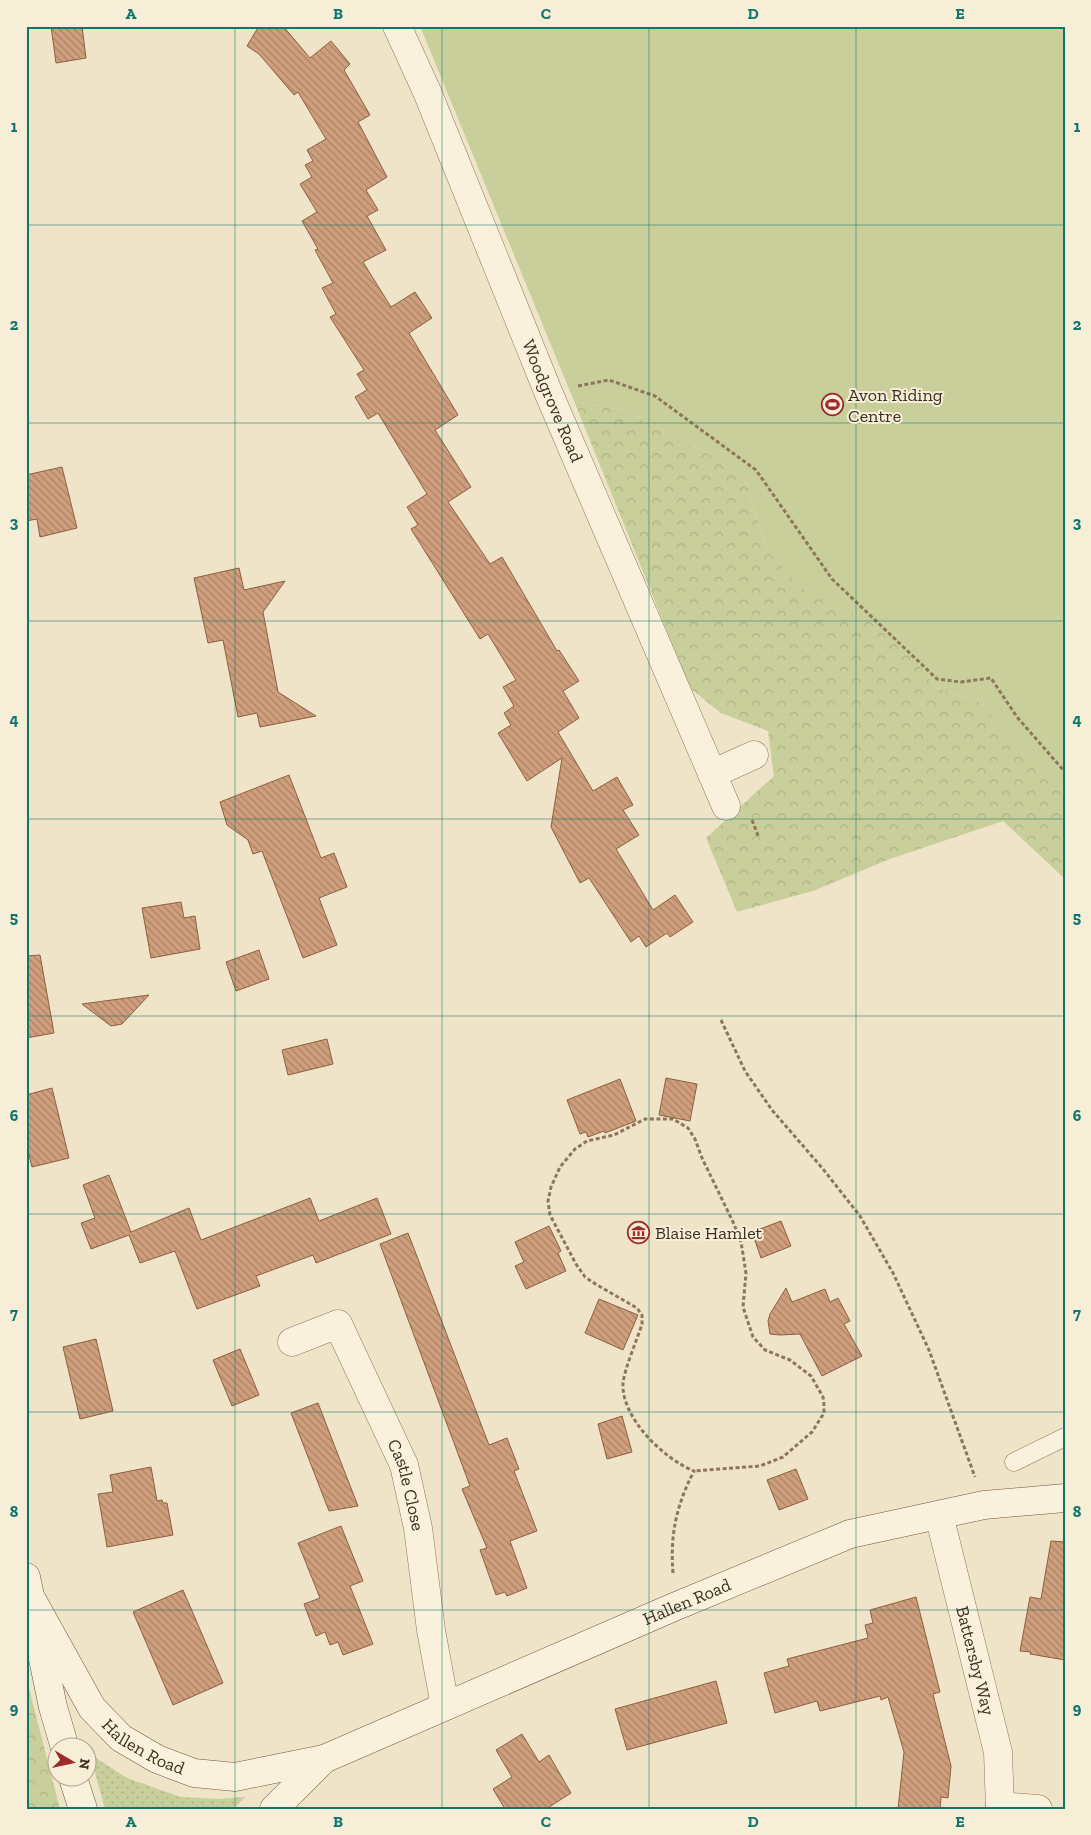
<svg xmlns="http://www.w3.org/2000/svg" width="1091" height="1835" viewBox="0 0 1091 1835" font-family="'Zilla Slab',serif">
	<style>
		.grass { fill: url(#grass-dots) }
		.forest { fill: url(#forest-crowns) }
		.garden { fill: #c9cf9b }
		.building { fill: url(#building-back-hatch); stroke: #8d5f41 }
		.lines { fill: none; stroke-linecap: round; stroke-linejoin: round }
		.lane-casing { stroke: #8d765c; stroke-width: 19 }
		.street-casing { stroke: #8d765c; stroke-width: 29 }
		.secondary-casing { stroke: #6f573f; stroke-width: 29 }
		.path { stroke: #8d765c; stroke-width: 3; stroke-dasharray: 4 2.5; stroke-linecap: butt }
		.lane { stroke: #faf1dc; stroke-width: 18 }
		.street { stroke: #faf1dc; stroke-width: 28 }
		.secondary { stroke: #faf1dc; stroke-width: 28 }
		.grid { fill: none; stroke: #0f766e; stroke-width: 1; stroke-opacity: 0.55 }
		.labels { text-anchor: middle; stroke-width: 4; stroke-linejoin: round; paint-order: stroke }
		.poi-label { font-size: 18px; fill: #3d2e20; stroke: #f7eed8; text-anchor: start }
		.street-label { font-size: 18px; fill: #3d2e20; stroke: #f7eed8 }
		.neatline { fill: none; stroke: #0f766e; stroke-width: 2 }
		.grid-label { font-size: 16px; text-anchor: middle; font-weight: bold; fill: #0f766e }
	</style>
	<defs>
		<pattern id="grass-dots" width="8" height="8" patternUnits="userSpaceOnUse" patternTransform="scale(1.25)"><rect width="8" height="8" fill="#c9cf9b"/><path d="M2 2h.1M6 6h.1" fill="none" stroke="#aeb285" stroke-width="1.8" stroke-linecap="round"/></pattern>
		<pattern id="forest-crowns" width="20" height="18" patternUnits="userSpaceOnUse" patternTransform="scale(1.25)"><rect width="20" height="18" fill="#c9cf9b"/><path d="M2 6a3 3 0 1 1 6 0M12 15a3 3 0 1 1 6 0" fill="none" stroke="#aeb285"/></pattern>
		<pattern id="building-back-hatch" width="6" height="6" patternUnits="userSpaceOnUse" patternTransform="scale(1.25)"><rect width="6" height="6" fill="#cf9f7d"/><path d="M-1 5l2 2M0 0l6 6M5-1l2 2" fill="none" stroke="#a98266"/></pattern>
	</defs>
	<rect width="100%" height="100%" fill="#f0e4c8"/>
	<path class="grass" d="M90,1754L127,1778L181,1797L218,1799L245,1797L234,1809H105Z"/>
	<g class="forest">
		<path d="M574,401L623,410L712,456L746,482L767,551L850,612L898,636L936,688L977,700L1065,790V879L1003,821L890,859L813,891L737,912L706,838L774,776L768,731L721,713L690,688Z"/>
		<path d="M26,1678L30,1692L60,1809H26Z"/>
	</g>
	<path class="garden" d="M420,26H1065V790L977,700L936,688L898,636L804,590L767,551L746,482L712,456L623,410L574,401Z"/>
	<g class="building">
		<path d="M51,26H82L86,58L56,63Z"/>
		<path d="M259,26H283L310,58L331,41L350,64L344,70L370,115L358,122L387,177L366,190L378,210L367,216L386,250L363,262L391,307L415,292L432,318L409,333L458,415L435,430L471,487L448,502L490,564L502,557L557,651L559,650L579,681L563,691L579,718L558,732L593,791L617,777L633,805L623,810L639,835L616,849L653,910L675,895L693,922L670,937L667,933L646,947L639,936L631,942L589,878L580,883L551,827L562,758L527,781L498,733L511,725L504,713L514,706L503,687L516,680L488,634L480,639L411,529L418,525L407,507L427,494L378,413L368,419L355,397L367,390L357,374L364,370L330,317L336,314L322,288L333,283L315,250L318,249L302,221L317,212L300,184L312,177L305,165L313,161L307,150L326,139L298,92L294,95L259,54L247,46Z"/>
		<path d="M62,467L77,528L40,537L37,519L26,521V475Z"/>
		<path d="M239,568L244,590L285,581L263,612L278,692L316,716L260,727L257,713L238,717L223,640L208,643L194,578Z"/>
		<path d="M289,775L321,858L334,853L347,887L319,898L337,945L303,958L262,851L253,854L248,840L227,825L220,802Z"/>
		<path d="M181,902L184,918L195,916L200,949L151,958L142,908Z"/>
		<path d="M259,950L269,979L236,991L226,962Z"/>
		<path d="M40,955L54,1033L26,1038V956Z"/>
		<path d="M149,995L122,1024L111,1026L82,1004Z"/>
		<path d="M327,1039L333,1064L288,1075L282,1050Z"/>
		<path d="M666,1078L697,1084L690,1121L659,1115Z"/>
		<path d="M620,1079L636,1121L605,1133L604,1131L588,1137L586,1132L580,1134L567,1100Z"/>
		<path d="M52,1088L69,1158L32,1167L26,1143V1095Z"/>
		<path d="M109,1175L131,1232L189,1208L201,1240L310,1198L319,1221L377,1198L391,1234L316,1263L313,1255L256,1276L260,1286L197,1309L175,1251L140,1263L129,1235L91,1249L81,1223L95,1218L83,1185Z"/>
		<path d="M781,1221L791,1246L761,1258L752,1232Z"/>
		<path d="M549,1226L561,1251L558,1253L566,1271L526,1289L515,1266L524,1262L515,1242Z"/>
		<path d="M408,1233L489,1445L507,1438L519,1469L514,1471L537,1531L510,1541L527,1588L507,1596L505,1592L496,1595L480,1550L487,1548L462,1489L470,1486L380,1244Z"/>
		<path d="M786,1288L792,1302L825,1289L830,1302L838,1298L850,1321L844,1324L862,1356L822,1376L800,1334L780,1335L770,1334L768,1321L770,1314Z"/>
		<path d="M599,1299L638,1315L623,1350L585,1333Z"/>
		<path d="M96,1339L113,1411L80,1419L63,1347Z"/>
		<path d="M240,1349L259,1395L232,1406L213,1360Z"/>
		<path d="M318,1403L340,1460L358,1506L329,1511L291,1413Z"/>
		<path d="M622,1416L632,1452L607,1459L598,1424Z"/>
		<path d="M151,1467L157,1501L162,1500L163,1503H167L173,1535L107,1547L98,1494L113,1492L110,1475Z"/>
		<path d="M796,1469L808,1499L779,1510L767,1480Z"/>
		<path d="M341,1526L363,1581L350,1586L373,1644L343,1655L338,1642L330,1645L325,1632L316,1636L304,1604L320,1598L298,1543Z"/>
		<path d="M1051,1541L1065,1542V1660L1030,1654L1031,1652L1020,1651L1030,1597L1041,1599Z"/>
		<path d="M183,1590L223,1683L173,1705L133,1612Z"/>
		<path d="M916,1597L940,1692L933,1694L951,1766L948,1798L941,1797L940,1809H898L904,1752L888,1697L881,1700L880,1696L820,1711L817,1701L775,1713L764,1673L789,1666L787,1659L868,1638L865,1625L873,1623L870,1610Z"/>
		<path d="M716,1681L727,1723L627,1750L615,1709Z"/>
		<path d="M522,1734L539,1762L549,1755L571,1793L546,1809H505L493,1789L512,1777L496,1750Z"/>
	</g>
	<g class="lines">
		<defs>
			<path id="lane" d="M1014,1462L1065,1437"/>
			<g id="street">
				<path id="s1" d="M397,26L428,94L549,394L726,806"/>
				<path d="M712,774L754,755"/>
				<path id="s2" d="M292,1342L338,1324L404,1465L418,1528L431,1630L445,1706"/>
				<path id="s3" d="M939,1515L998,1752L1000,1809"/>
				<path d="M1000,1806L1038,1809"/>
			</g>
			<g id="secondary">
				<path d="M26,1577L53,1707L65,1748"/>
				<path id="s4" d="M32,1600L92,1708L121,1738L157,1759L194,1773L235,1777L324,1759L674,1607L850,1534L984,1505L1065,1498"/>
				<path d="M73,1778L83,1809"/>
				<path d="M274,1809L324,1759"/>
			</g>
		</defs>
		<use href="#lane" class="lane-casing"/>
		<use href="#street" class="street-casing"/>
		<use href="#secondary" class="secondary-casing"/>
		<g class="path">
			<path d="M578,386L609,380L655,396L756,470L832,579L937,679L961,682L991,678L1017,717L1065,772"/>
			<path d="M752,820L759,838"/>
			<path d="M721,1020L745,1071L772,1110L823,1169L860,1216L893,1273L929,1350L975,1477"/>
			<path d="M673,1573C670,1535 676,1506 694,1471C664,1459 621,1418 623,1383C625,1367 637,1340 642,1324V1315L637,1308L597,1285L585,1277L576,1264L550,1215L548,1201L551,1187L560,1167L575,1149L587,1141L614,1135L645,1119H673L688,1128L695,1139L702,1158L733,1222L741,1242L746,1273L743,1307L753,1337L765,1350L790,1360L811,1376L823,1397L824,1405V1413L812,1432L783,1457L760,1466L694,1471"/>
		</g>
		<use href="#lane" class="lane"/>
		<use href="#street" class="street"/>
		<use href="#secondary" class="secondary"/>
	</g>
	<path class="grid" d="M235,26V1809M442,26V1809M649,26V1809M856,26V1809M26,225H1065M26,423H1065M26,621H1065M26,819H1065M26,1016H1065M26,1214H1065M26,1412H1065M26,1610H1065"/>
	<defs>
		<symbol id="stadium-ring" viewBox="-11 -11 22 22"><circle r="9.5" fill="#f7eed8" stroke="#9e2a2b" stroke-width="1.5"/><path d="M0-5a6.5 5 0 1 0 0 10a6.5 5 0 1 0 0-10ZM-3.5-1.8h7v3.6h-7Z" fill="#9e2a2b"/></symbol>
		<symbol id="museum-ring" viewBox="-11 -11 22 22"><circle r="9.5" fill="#f7eed8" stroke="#9e2a2b" stroke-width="1.5"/><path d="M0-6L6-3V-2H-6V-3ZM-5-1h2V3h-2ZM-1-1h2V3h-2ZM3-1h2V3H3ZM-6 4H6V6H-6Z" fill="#9e2a2b"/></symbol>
	</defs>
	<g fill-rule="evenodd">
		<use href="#stadium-ring" x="820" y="392" width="25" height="25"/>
		<use href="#museum-ring" x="626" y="1220" width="25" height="25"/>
	</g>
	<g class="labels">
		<g class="poi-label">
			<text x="848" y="401">Avon Riding<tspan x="848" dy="21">Centre</tspan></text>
			<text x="655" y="1239">Blaise Hamlet</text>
		</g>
		<g class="street-label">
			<text dy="6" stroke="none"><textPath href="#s1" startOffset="406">Woodgrove Road</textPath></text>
			<text dy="6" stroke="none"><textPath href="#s2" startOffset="225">Castle Close</textPath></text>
			<text dy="6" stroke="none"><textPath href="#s4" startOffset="774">Hallen Road</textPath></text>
			<text dy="6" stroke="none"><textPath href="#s3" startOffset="150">Battersby Way</textPath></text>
			<text dy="6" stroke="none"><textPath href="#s4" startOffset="189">Hallen Road</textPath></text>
		</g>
	</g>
	<rect width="1091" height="1835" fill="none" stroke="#f7eed8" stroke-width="55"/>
	<g transform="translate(72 1762) rotate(99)"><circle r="24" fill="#f7eed8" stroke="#ada18e"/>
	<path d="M0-4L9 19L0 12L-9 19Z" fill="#9e2a2b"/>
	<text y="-8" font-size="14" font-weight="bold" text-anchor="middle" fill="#3d2e20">N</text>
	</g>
	<rect x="28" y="28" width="1036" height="1780" class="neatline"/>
	<g class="grid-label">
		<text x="131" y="19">A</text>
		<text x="338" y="19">B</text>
		<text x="546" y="19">C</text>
		<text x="753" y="19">D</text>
		<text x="960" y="19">E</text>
		<text x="14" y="132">1</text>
		<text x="1077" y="132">1</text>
		<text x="14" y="330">2</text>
		<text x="1077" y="330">2</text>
		<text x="14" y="528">3</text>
		<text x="1077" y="528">3</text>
		<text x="14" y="725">4</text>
		<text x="1077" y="725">4</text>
		<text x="14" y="923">5</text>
		<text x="1077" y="923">5</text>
		<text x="14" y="1121">6</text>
		<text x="1077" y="1121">6</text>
		<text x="14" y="1319">7</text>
		<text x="1077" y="1319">7</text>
		<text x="14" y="1517">8</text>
		<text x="1077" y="1517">8</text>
		<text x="14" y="1714">9</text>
		<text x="1077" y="1714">9</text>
		<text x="131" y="1827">A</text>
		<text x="338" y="1827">B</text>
		<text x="546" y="1827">C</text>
		<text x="753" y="1827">D</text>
		<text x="960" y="1827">E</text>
	</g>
</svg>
